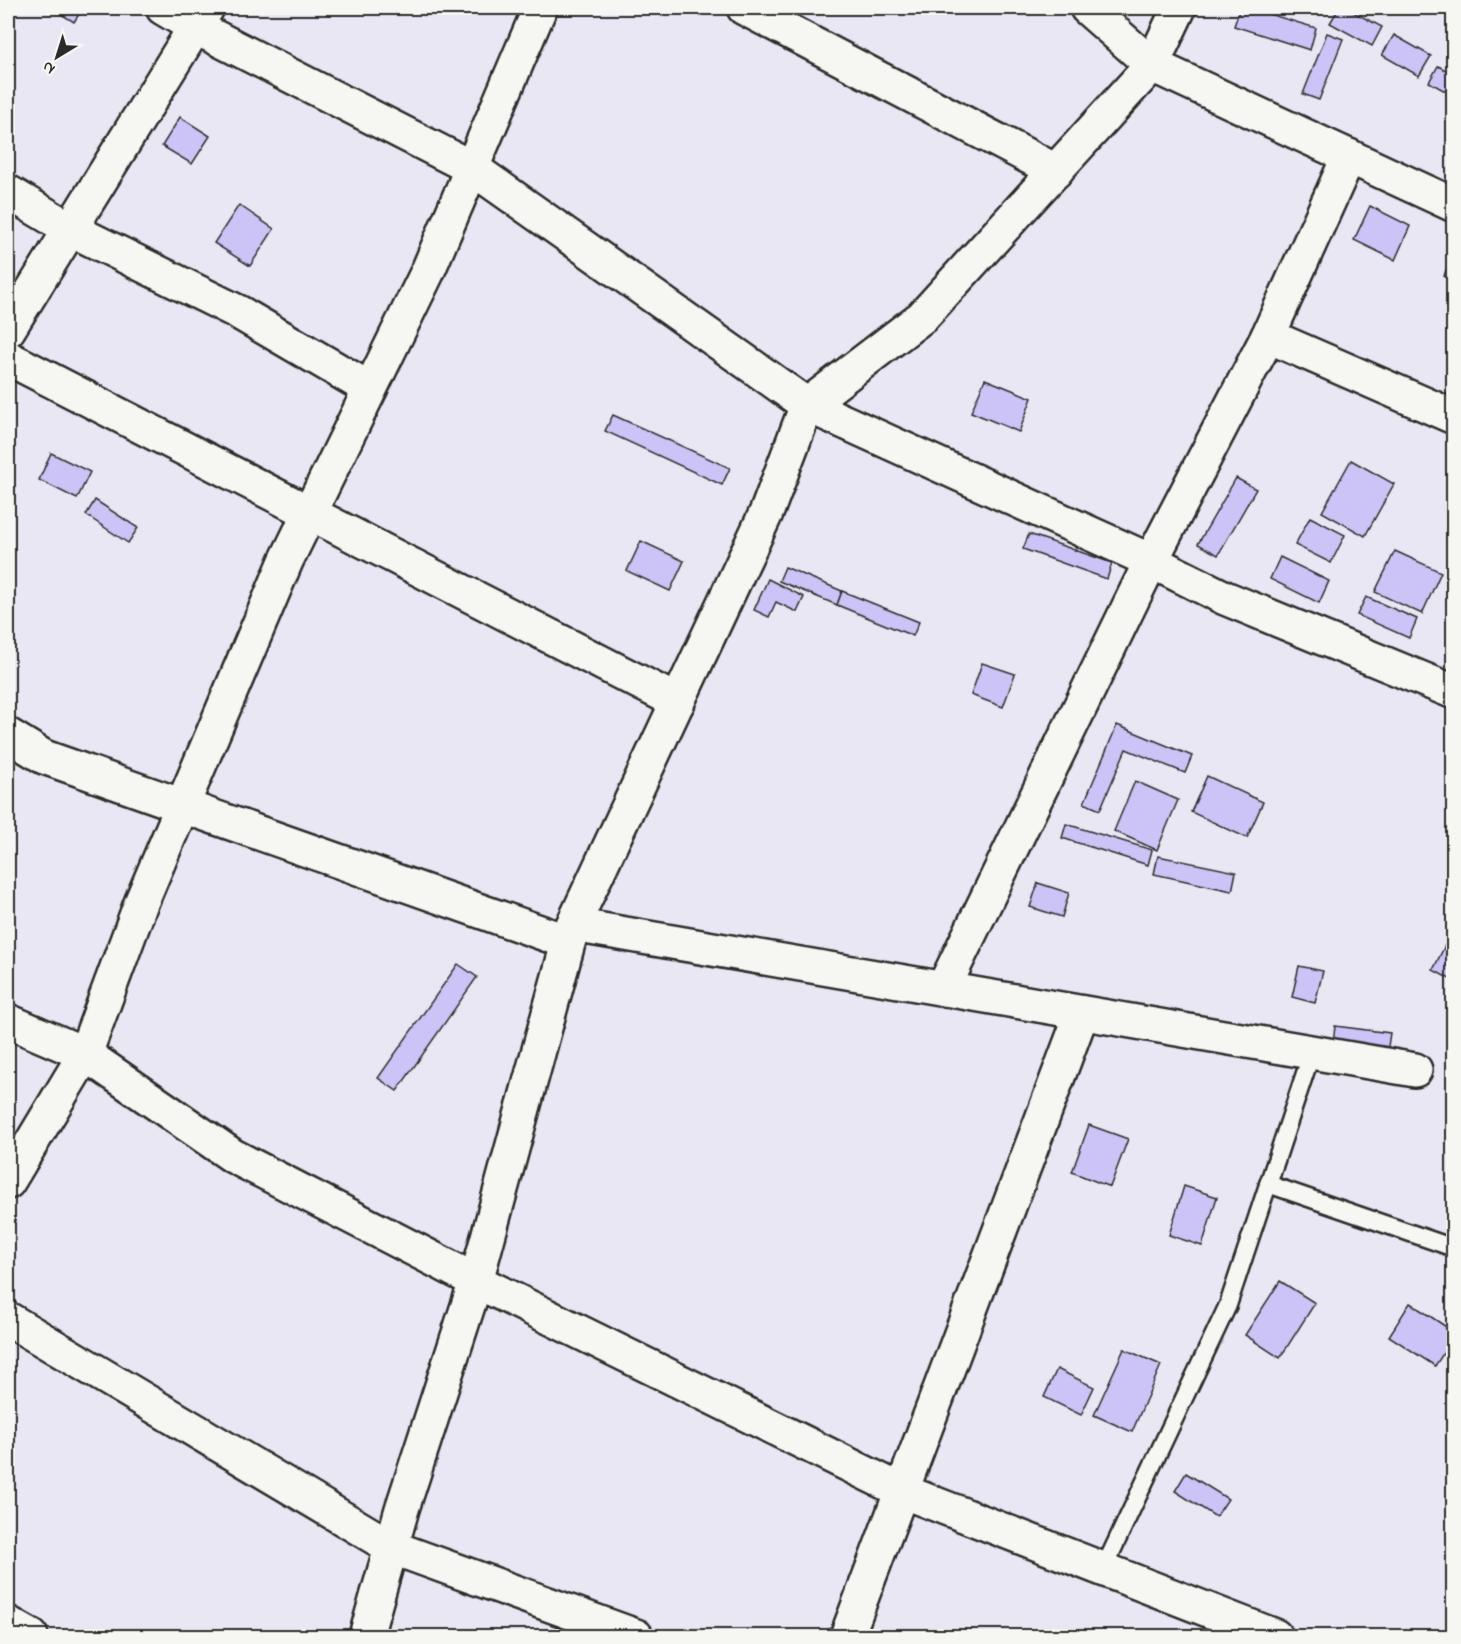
<svg xmlns="http://www.w3.org/2000/svg" width="1461" height="1644" viewBox="0 0 1461 1644" font-family="'Indie Flower',sans-serif">
	<style>
		.building { fill: #ccc3f6; stroke: #2b2b2b; stroke-width: 1.5 }
		.lines { fill: none; stroke-linecap: round; stroke-linejoin: round }
		.lane-casing { stroke: #2b2b2b; stroke-width: 21 }
		.street-casing { stroke: #2b2b2b; stroke-width: 38 }
		.lane { stroke: #f6f6f2; stroke-width: 16 }
		.street { stroke: #f6f6f2; stroke-width: 33 }
	</style>
	<rect width="100%" height="100%" fill="#e9e7f3"/>
	<filter id="ink" filterUnits="userSpaceOnUse"><feTurbulence type="fractalNoise" baseFrequency=".0167" numOctaves="2"/><feDisplacementMap in="SourceGraphic" scale="12" xChannelSelector="R" yChannelSelector="G"/><feConvolveMatrix kernelMatrix="1 2 1 2 8 2 1 2 1" color-interpolation-filters="sRGB"/></filter>
	<g filter="url(#ink)">
		<g class="building">
			<path d="M51,8H83L74,22Z"/>
			<path d="M1240,8H1249L1316,28L1310,50L1234,26Z"/>
			<path d="M1339,8H1346L1382,27L1372,46L1330,23Z"/>
			<path d="M1327,33L1343,39L1319,100L1303,94Z"/>
			<path d="M1394,35L1431,56L1419,76L1382,55Z"/>
			<path d="M1438,66L1454,74V96L1429,82Z"/>
			<path d="M180,117L210,136L192,164L162,146Z"/>
			<path d="M239,205L274,229L250,266L214,243Z"/>
			<path d="M1370,206L1410,226L1395,260L1354,240Z"/>
			<path d="M1453,251H1454V280L1444,276Z"/>
			<path d="M985,379L1032,398L1019,432L971,412Z"/>
			<path d="M613,415L730,468L722,485L605,431Z"/>
			<path d="M51,453L90,472L77,499L39,480Z"/>
			<path d="M1351,460L1394,484L1365,536L1322,512Z"/>
			<path d="M1236,478L1256,489L1218,555L1198,544Z"/>
			<path d="M95,500L138,528L128,543L86,515Z"/>
			<path d="M1310,517L1345,535L1331,563L1295,545Z"/>
			<path d="M1029,534L1112,563L1107,579L1023,549Z"/>
			<path d="M641,541L684,561L670,591L627,571Z"/>
			<path d="M1395,551L1441,572L1422,614L1375,592Z"/>
			<path d="M1280,557L1329,581L1319,603L1270,579Z"/>
			<path d="M785,567L842,591L837,605L779,581Z"/>
			<path d="M768,579L804,597L797,612L776,602L769,617L754,610Z"/>
			<path d="M842,591L919,622L913,636L837,605Z"/>
			<path d="M1366,597L1417,619L1409,638L1357,615Z"/>
			<path d="M982,663L1015,674L1003,707L971,695Z"/>
			<path d="M1117,725L1192,756L1185,773L1126,749L1100,810L1084,803Z"/>
			<path d="M1207,776L1263,802L1247,838L1191,812Z"/>
			<path d="M1135,781L1178,800L1157,850L1114,831Z"/>
			<path d="M1066,824L1152,850L1148,865L1062,838Z"/>
			<path d="M1158,856L1236,872L1232,891L1154,874Z"/>
			<path d="M1038,883L1069,893L1062,917L1030,907Z"/>
			<path d="M1453,929L1454,973L1450,979L1433,970Z"/>
			<path d="M458,964L477,977L397,1091L378,1078Z"/>
			<path d="M1299,966L1323,971L1315,1003L1292,997Z"/>
			<path d="M1335,1026L1390,1033L1386,1060L1332,1053Z"/>
			<path d="M1089,1125L1128,1139L1110,1187L1072,1172Z"/>
			<path d="M1184,1186L1217,1197L1202,1246L1169,1235Z"/>
			<path d="M1280,1281L1315,1303L1280,1358L1245,1335Z"/>
			<path d="M1410,1303L1454,1332V1337L1435,1366L1389,1336Z"/>
			<path d="M1124,1349L1161,1365L1132,1432L1094,1415Z"/>
			<path d="M1057,1369L1094,1387L1081,1415L1044,1397Z"/>
			<path d="M1186,1473L1228,1499L1216,1517L1175,1491Z"/>
		</g>
		<g class="lines">
			<defs>
				<g id="lane">
					<path d="M1268,1184L1454,1248"/>
					<path d="M1103,1570L1228,1305L1312,1052"/>
				</g>
				<g id="street">
					<path d="M163,8L195,27L472,168L807,405L1151,561L1225,598L1454,692"/>
					<path d="M744,8L1056,171"/>
					<path d="M1087,8L1152,65L1454,205"/>
					<path d="M8,192L70,229L238,312L370,389"/>
					<path d="M8,330L207,8"/>
					<path d="M1268,336L1454,417"/>
					<path d="M8,358L678,702"/>
					<path d="M8,735L44,757L568,942"/>
					<path d="M573,925L1415,1070"/>
					<path d="M943,989L1151,561L1268,336L1349,156"/>
					<path d="M8,1021L85,1054L233,1156L476,1281L902,1491L1275,1636"/>
					<path d="M8,1182L85,1054L141,903L286,561L427,273L540,8"/>
					<path d="M8,1319L391,1547L636,1636"/>
					<path d="M8,1623L31,1636"/>
					<path d="M366,1636L402,1509L476,1281L573,925L767,511L807,405L922,317L1152,65L1179,8"/>
					<path d="M847,1636L1082,1013"/>
				</g>
			</defs>
			<use href="#lane" class="lane-casing"/>
			<use href="#street" class="street-casing"/>
			<use href="#lane" class="lane"/>
			<use href="#street" class="street"/>
		</g>
	</g>
	<rect width="1461" height="1644" fill="none" stroke="#f6f6f2" stroke-width="30"/>
	<rect x="15" y="15" width="1431" height="1614" fill="none" stroke="#2b2b2b" stroke-width="2" filter="url(#ink)"/>
	<g transform="translate(57 57) rotate(218)" stroke="#f6f6f2" stroke-width="4.5" paint-order="stroke">
	<path d="M0-4.5L10 22L0 15L-10 22Z" fill="#2b2b2b"/>
	<text y="-9" font-size="16" font-weight="bold" text-anchor="middle" fill="#2b2b2b">N</text>
	</g>
</svg>
